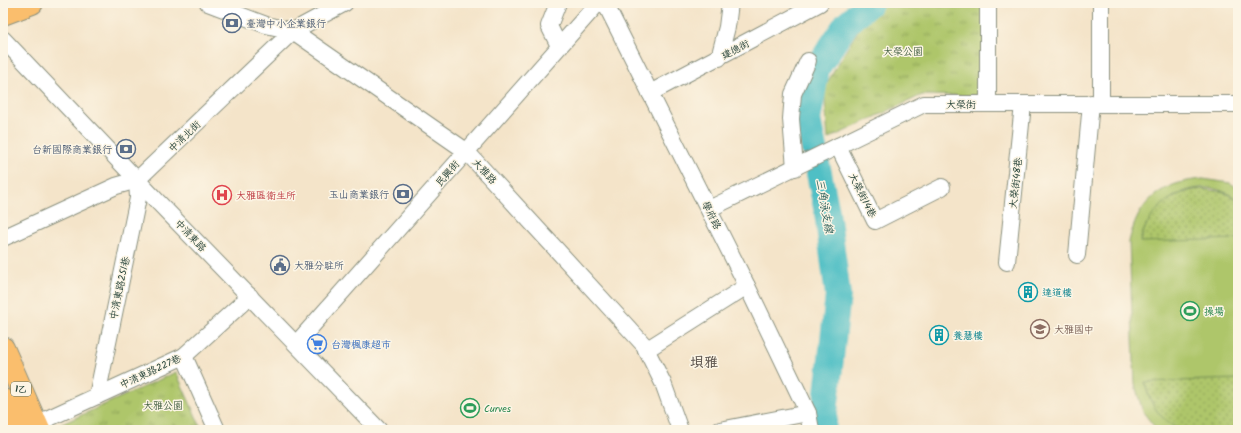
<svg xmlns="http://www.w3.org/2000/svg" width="1241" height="433" viewBox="0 0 1241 433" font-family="Kalam,'LXGW WenKai TC',sans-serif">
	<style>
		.grass { fill: url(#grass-dots); stroke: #668250 }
		.park { fill: url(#park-tufts); stroke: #668250 }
		.pitch { fill: #aec66b; stroke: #668250 }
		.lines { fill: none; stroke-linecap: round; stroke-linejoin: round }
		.river { stroke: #50bfc5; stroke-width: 26 }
		.minor-casing { stroke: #8a907e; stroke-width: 18 }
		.primary-casing { stroke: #8a907e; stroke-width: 24 }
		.minor { stroke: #fff; stroke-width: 16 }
		.primary { stroke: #fabe6d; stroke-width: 22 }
		.labels { text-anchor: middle; stroke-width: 3; stroke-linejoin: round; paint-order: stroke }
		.shield { fill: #fcf5e5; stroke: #617469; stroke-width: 1 }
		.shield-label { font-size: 9px; font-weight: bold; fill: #1f3d34 }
		.service-label { font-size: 10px; fill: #4e5e75; stroke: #fcf5e5; text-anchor: start }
		.street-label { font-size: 10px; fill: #1f3d34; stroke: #fcf5e5 }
		.park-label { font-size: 10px; fill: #435f42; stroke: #fcf5e5 }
		.health-label { font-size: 10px; fill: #be3a42; stroke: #fcf5e5; text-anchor: start }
		.culture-label { font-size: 10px; fill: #0d838f; stroke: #fcf5e5; text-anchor: start }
		.leisure-label { font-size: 10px; fill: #27864d; stroke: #fcf5e5; text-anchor: start }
		.education-label { font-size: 10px; fill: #785e54; stroke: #fcf5e5; text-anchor: start }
		.shop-label { font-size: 10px; fill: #366cbe; stroke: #fcf5e5; text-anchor: start }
		.water-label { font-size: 11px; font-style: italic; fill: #2b5e58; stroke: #fcf5e5 }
		.district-label { font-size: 14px; font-weight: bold; fill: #635b54; stroke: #fcf5e5 }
	</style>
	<defs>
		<pattern id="grass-dots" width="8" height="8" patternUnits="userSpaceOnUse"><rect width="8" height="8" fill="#aec66b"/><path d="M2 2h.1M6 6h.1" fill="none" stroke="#8da259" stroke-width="1.8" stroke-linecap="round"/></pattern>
		<pattern id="park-tufts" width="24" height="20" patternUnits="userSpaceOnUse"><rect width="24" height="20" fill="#aec66b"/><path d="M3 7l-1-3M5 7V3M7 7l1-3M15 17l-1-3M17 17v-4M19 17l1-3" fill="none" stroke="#8da259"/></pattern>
	</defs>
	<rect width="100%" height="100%" fill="#fcf5e5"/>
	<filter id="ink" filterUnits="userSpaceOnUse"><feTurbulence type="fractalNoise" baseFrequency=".025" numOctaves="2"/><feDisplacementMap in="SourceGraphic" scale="8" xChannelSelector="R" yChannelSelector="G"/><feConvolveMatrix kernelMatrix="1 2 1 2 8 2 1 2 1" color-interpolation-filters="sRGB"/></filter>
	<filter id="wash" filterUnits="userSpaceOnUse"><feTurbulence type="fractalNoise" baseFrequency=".012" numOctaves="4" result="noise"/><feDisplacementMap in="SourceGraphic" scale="16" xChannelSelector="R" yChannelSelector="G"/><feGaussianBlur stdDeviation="0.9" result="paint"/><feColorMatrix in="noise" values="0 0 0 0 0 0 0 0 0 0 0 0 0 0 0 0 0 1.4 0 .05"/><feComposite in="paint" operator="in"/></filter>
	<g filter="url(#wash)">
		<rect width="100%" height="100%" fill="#f4e4c9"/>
		<path class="grass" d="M1201,189L1224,192L1238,200V426L1232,430C1218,430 1193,433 1180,430C1161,426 1148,399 1145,382L1140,243C1147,212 1169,192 1201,189Z"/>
		<g class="park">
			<path d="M886,3H985L986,87L977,96L922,95L828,139L824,88L861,25Z"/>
			<path d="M176,372L202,430H54L53,428Z"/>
		</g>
		<path class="pitch" d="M1203,179L1230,183L1238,188V200C1200,170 1150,200 1140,242L1238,239V379L1145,382C1148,402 1161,421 1180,430H1157L1143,412L1135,385L1129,242C1138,201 1161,182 1203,179Z"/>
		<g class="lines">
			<path class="river" d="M823,430L838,295L827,212L808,120L817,68L847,23L870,3"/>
		</g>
	</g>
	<g filter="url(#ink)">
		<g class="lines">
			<defs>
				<g id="minor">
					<path d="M208,3L266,25L293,31L466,151L644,345L663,383L680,430"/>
					<path d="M558,3L549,26L559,46"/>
					<path d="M605,3L747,286L808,413L811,430"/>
					<path d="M988,3V104"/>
					<path d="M3,39L158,202L379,430"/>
					<path d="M719,58L727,27L730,3"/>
					<path d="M650,93L820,3"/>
					<path d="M1101,103V3"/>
					<path d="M838,146L875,221L942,187"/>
					<path d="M795,168L791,119L793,94L808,61"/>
					<path d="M709,209L924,104H1238"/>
					<path d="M3,238L116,186L137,180L293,31L345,3"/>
					<path d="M1077,255L1091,103"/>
					<path d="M1007,262L1023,104"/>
					<path d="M296,344L598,3"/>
					<path d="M646,350L747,286"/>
					<path d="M184,356L217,430"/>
					<path d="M97,396L138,198L137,180"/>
					<path d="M36,424L184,356L250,296"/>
					<path d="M720,430L808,413"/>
				</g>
				<g id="primary">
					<path d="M3,14L32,3"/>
					<path d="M3,348L39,430"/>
					<path d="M3,400L16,430"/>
				</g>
			</defs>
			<use href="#minor" class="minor-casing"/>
			<use href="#primary" class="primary-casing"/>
			<use href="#minor" class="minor"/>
			<use href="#primary" class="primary"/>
		</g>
	</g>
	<defs>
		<symbol id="bank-ring" viewBox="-11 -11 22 22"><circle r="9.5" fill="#fcf5e5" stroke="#5c6f8a" stroke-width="1.5"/><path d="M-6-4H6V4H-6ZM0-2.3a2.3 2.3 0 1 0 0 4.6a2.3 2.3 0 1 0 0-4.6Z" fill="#5c6f8a"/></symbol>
		<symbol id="hospital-ring" viewBox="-11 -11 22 22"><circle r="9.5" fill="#fcf5e5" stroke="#e0444e" stroke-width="1.5"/><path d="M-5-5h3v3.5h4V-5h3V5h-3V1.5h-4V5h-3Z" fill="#e0444e"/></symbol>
		<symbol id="civic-ring" viewBox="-11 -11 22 22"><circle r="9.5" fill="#fcf5e5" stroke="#5c6f8a" stroke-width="1.5"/><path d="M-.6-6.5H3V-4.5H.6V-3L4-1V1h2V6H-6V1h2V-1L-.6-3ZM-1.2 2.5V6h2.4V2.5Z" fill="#5c6f8a"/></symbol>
		<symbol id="building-ring" viewBox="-11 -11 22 22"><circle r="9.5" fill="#fcf5e5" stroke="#0f9aa8" stroke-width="1.5"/><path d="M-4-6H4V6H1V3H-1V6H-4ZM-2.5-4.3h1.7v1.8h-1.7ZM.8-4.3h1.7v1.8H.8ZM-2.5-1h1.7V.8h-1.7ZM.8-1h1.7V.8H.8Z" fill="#0f9aa8"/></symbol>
		<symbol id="stadium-ring" viewBox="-11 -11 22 22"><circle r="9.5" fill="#fcf5e5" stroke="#2e9e5b" stroke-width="1.5"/><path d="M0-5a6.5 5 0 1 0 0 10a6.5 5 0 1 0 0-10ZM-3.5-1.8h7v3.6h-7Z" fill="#2e9e5b"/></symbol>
		<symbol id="school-ring" viewBox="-11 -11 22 22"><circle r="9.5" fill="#fcf5e5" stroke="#8d6e63" stroke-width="1.5"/><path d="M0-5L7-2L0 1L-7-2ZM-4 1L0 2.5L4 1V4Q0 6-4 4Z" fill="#8d6e63"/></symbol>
		<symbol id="supermarket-ring" viewBox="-11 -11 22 22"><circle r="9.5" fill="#fcf5e5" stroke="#3f7fe0" stroke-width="1.5"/><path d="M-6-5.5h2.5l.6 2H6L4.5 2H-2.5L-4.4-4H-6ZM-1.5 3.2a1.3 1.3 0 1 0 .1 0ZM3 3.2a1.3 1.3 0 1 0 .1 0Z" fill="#3f7fe0"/></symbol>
	</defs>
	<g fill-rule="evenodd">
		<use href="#bank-ring" x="221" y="12" width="22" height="22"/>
		<use href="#bank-ring" x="115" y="138" width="22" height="22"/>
		<use href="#bank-ring" x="392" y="183" width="22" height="22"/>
		<use href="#hospital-ring" x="211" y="184" width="22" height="22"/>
		<use href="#civic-ring" x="269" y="254" width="22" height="22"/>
		<use href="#building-ring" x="1017" y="281" width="22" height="22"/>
		<use href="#stadium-ring" x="1179" y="300" width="22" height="22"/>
		<use href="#school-ring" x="1029" y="318" width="22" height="22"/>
		<use href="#building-ring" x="928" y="324" width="22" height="22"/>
		<use href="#supermarket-ring" x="306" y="333" width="22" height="22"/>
		<use href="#stadium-ring" x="459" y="397" width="22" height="22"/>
	</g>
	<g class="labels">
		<rect class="shield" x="11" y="382" width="20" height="14" rx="3"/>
		<g class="shield-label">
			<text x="21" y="392">1乙</text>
		</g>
		<g class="service-label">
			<text x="246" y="27">臺灣中小企業銀行</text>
			<text x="112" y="153" text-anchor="end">台新國際商業銀行</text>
			<text x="389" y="198" text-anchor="end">玉山商業銀行</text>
			<text x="294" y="269">大雅分駐所</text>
		</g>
		<g class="street-label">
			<text transform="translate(735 49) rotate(-28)" y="4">建德街</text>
			<text x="961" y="108">大榮街</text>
			<text transform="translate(184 136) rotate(-44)" y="4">中清北街</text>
			<text transform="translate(485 171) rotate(47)" y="4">大雅路</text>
			<text transform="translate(447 173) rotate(-49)" y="4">民興街</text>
			<text transform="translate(1015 183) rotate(-84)" y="4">大榮街48巷</text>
			<text transform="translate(863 195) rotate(63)" y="4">大榮街14巷</text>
			<text transform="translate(712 215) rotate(63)" y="4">學府路</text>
			<text transform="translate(191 235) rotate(46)" y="4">中清東路</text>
			<text transform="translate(119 288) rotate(-78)" y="4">中清東路251巷</text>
			<text transform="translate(150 371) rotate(-25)" y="4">中清東路227巷</text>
		</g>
		<g class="park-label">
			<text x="903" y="55">大榮公園</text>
			<text x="163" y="409">大雅公園</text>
		</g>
		<g class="health-label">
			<text x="236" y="199">大雅區衛生所</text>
		</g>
		<g class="culture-label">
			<text x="1042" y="296">達道樓</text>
			<text x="953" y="339">養慧樓</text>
		</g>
		<g class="leisure-label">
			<text x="1204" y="315">操場</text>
			<text x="484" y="412">Curves</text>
		</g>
		<g class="education-label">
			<text x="1054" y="333">大雅國中</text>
		</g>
		<g class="shop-label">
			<text x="331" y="348">台灣楓康超市</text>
		</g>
		<g class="water-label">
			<text transform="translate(825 206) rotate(80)" y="4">三角泳支線</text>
		</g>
		<g class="district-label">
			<text x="704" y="367">垻雅</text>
		</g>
	</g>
	<rect width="1241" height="433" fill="none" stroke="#fcf5e5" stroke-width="16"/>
</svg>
